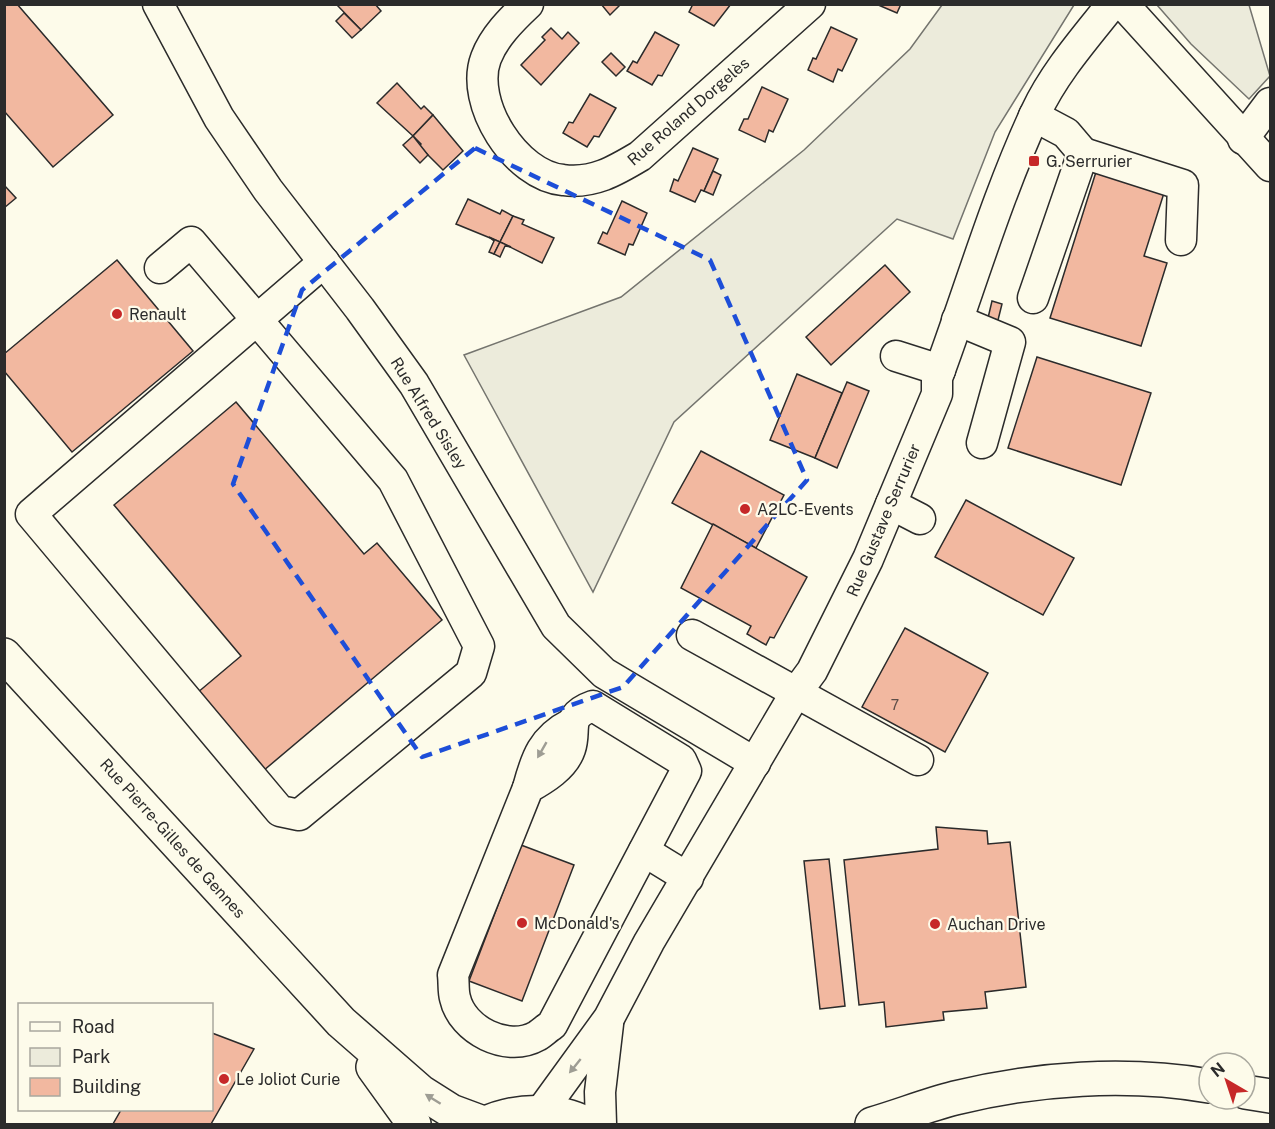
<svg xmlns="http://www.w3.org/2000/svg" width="1275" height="1129" viewBox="0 0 1275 1129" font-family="'Public Sans',sans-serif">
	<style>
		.green { fill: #ecebdb; stroke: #74746e; stroke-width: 1.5 }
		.building { fill: #f2b8a0; stroke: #2b2b2b; stroke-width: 1.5 }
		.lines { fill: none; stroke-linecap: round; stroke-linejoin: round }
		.minor-casing { stroke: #2b2b2b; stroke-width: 33 }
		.major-casing { stroke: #2b2b2b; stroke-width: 36 }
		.minor { stroke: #fdfbea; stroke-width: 30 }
		.major { stroke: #fdfbea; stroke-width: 33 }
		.oneway { fill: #9e9d94 }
		.marked { fill: none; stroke: #1d4ed8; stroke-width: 4.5; stroke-dasharray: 12 8; stroke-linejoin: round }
		.poi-dot { fill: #c62828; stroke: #fdfbea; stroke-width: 2 }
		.labels { text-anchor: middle; stroke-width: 4.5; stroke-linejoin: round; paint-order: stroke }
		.number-label { font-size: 14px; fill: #5d4e48 }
		.street-label { font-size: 16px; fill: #2b2b2b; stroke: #fdfbea }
		.poi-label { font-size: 16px; fill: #2b2b2b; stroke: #fdfbea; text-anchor: start }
	</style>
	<rect width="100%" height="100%" fill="#fdfbea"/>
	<g class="green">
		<path d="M942,5H1074L995,132L953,239L897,219L674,422L593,592L464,355L621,297L804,150L910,49Z"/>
		<path d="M1157,5H1249L1270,76L1249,99L1191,44Z"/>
	</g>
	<g class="building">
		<path d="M4,4H17L113,115L53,167L4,111Z"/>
		<path d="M375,4L381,11L361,30L337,5Z"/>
		<path d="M601,4H621L610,15Z"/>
		<path d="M693,4H731L714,26L689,12Z"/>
		<path d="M876,4H901L897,13Z"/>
		<path d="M344,13L361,30L352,38L336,21Z"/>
		<path d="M831,27L857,39L842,71L838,69L833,82L808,70L813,58L816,59Z"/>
		<path d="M551,28L562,39L568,32L579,43L541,85L521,65L545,40L542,37Z"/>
		<path d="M655,32L679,45L662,76L658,75L652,85L627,71L633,61L637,63Z"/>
		<path d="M611,53L625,67L616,76L602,62Z"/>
		<path d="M397,83L421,109L424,106L433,115L413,136L377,103Z"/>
		<path d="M762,87L788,99L773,132L769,130L765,142L739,130L744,119H748Z"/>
		<path d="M590,94L616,108L599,137L594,136L587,147L563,133L569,122L573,123Z"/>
		<path d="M433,115L463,151L443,170L419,146L421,144L413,136Z"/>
		<path d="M413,136L428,155L420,163L403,145Z"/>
		<path d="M693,148L718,159L704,191L701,190L695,202L670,191L674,179L678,181Z"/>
		<path d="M713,171L721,175L713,195L704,191Z"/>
		<path d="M1096,172L1164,193L1144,256L1167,263L1141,346L1050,318Z"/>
		<path d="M4,185L16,198L4,208Z"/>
		<path d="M468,199L500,214L502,210L513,216L500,242L456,224Z"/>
		<path d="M622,201L647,213L633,245L629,244L625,255L598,243L603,232L607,234Z"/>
		<path d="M513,216L524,220L522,224L554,238L542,263L500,242Z"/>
		<path d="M489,237L500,242L494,254L489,252L494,241Z"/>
		<path d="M500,242L511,247L505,246L500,257L494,254Z"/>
		<path d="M117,260L193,351L72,452L4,371V354Z"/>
		<path d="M885,265L910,292L831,365L806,337Z"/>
		<path d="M992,301L1002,304L998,320L988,318Z"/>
		<path d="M1037,357L1151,393L1121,485L1008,448Z"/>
		<path d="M797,374L842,393L815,458L770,440Z"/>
		<path d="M847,382L869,391L837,468L815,458Z"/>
		<path d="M236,402L364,554L377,543L442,620L263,771L197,693L241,656L114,505Z"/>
		<path d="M701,451L784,495L756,548L672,503Z"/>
		<path d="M966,500L1074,558L1043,615L935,557Z"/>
		<path d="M713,524L807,577L774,638L770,637L766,645L747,634L751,626L681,588Z"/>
		<path d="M905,628L988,673L945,752L862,707Z"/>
		<path d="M936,827L987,831L988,844L1010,842L1026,987L985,992L987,1008L943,1012L944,1020L886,1027L884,1002L859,1005L844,860L938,849Z"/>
		<path d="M521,845L574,865L522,1001L469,981Z"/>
		<path d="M829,859L845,1006L820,1009L804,861Z"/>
		<path d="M212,1033L254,1049L211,1124H113L121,1110H212Z"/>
	</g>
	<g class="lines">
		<defs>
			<g id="minor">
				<path d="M158,4L219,118L268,190L360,309L414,384L556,626L604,673L755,763"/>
				<path d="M528,4C511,20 494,37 486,58C469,103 516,176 563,180C593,184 615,171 640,156L810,4"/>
				<path d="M1123,4L1270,166"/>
				<path d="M1243,139L1270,103"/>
				<path d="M1083,153L1183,185L1181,240"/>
				<path d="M160,268L191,242L393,480L479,646L471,673L299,815L280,811L31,514L324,262"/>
				<path d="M1033,298L1083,153L1066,133L1034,116"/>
				<path d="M957,320L1010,342L982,443"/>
				<path d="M896,356L940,370"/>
				<path d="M891,504L920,519"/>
				<path d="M692,635L918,760"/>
				<path d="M593,706L681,760L686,771L552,1025C547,1028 542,1033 537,1036C507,1053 462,1030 455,998C453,991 454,982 453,975L528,788C544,779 564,767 570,749C577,729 564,716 593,706Z"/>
				<path d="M528,788C536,758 543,738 571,724"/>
				<path d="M644,851L688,878"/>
				<path d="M540,1113L609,1018L649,942L795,694L812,671L868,559L937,394V378C970,289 996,198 1036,112C1054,73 1085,38 1112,4"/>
				<path d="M601,1124L600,1092L608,1024"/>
			</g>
			<g id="major">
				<path d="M4,655L341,1022L421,1092L451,1111L486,1124"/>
				<path d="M373,1067L414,1124"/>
				<path d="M1245,1092L1270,1096"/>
				<path d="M484,1124C516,1109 556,1108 587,1124"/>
				<path d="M872,1124C900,1116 927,1105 955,1098C1036,1078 1127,1072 1209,1086"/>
			</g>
		</defs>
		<use href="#minor" class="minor-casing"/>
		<use href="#major" class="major-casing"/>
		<use href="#minor" class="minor"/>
		<use href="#major" class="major"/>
	</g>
	<defs><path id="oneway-solid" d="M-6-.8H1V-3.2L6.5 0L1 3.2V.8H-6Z" transform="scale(1.5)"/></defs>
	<g class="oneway">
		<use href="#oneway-solid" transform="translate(542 750) rotate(120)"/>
		<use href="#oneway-solid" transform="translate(575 1066) rotate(129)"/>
		<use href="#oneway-solid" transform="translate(433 1099) rotate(-148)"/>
	</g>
	<path class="marked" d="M475,148L710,260L807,480L623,687L422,757L233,484L302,290Z"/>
	<g class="poi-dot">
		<rect x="1028" y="155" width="12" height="12" rx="3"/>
		<circle cx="117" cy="314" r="6"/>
		<circle cx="745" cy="509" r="6"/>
		<circle cx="522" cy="923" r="6"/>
		<circle cx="935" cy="924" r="6"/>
		<circle cx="224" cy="1079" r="6"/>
	</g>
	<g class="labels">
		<g class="number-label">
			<text x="895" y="710">7</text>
		</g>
		<g class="street-label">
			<text transform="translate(688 111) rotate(-41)" y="6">Rue Roland Dorgelès</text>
			<text transform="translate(429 413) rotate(58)" y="6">Rue Alfred Sisley</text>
			<text transform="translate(883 520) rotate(-67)" y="6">Rue Gustave Serrurier</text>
			<text transform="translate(173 838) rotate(48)" y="6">Rue Pierre-Gilles de Gennes</text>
		</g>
		<g class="poi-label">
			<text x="1046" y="167">G. Serrurier</text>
			<text x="129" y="320">Renault</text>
			<text x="757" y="515">A2LC-Events</text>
			<text x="534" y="929">McDonald's</text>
			<text x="947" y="930">Auchan Drive</text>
			<text x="236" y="1085">Le Joliot Curie</text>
		</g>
	</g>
	<rect width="1275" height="1129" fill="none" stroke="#2b2b2b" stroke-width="12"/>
	<rect x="18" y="1003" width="195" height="108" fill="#fdfbea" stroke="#a9a89e" stroke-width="1.5"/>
	<rect x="30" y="1022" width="30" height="9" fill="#fdfbea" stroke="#a9a89e" stroke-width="1.5"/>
	<text x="72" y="1033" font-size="18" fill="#2b2b2b">Road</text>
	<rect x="30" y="1048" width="30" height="18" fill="#ecebdb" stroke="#a9a89e" stroke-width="1.5"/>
	<text x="72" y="1063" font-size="18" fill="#2b2b2b">Park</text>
	<rect x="30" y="1078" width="30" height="18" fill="#f2b8a0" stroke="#a9a89e" stroke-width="1.5"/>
	<text x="72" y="1093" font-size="18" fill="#2b2b2b">Building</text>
	<g transform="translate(1227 1081) rotate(321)"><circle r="28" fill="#fdfbea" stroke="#a9a89e" stroke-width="1.5"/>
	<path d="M0-4.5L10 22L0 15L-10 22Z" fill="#c62828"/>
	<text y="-9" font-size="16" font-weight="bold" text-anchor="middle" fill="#2b2b2b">N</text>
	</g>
</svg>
